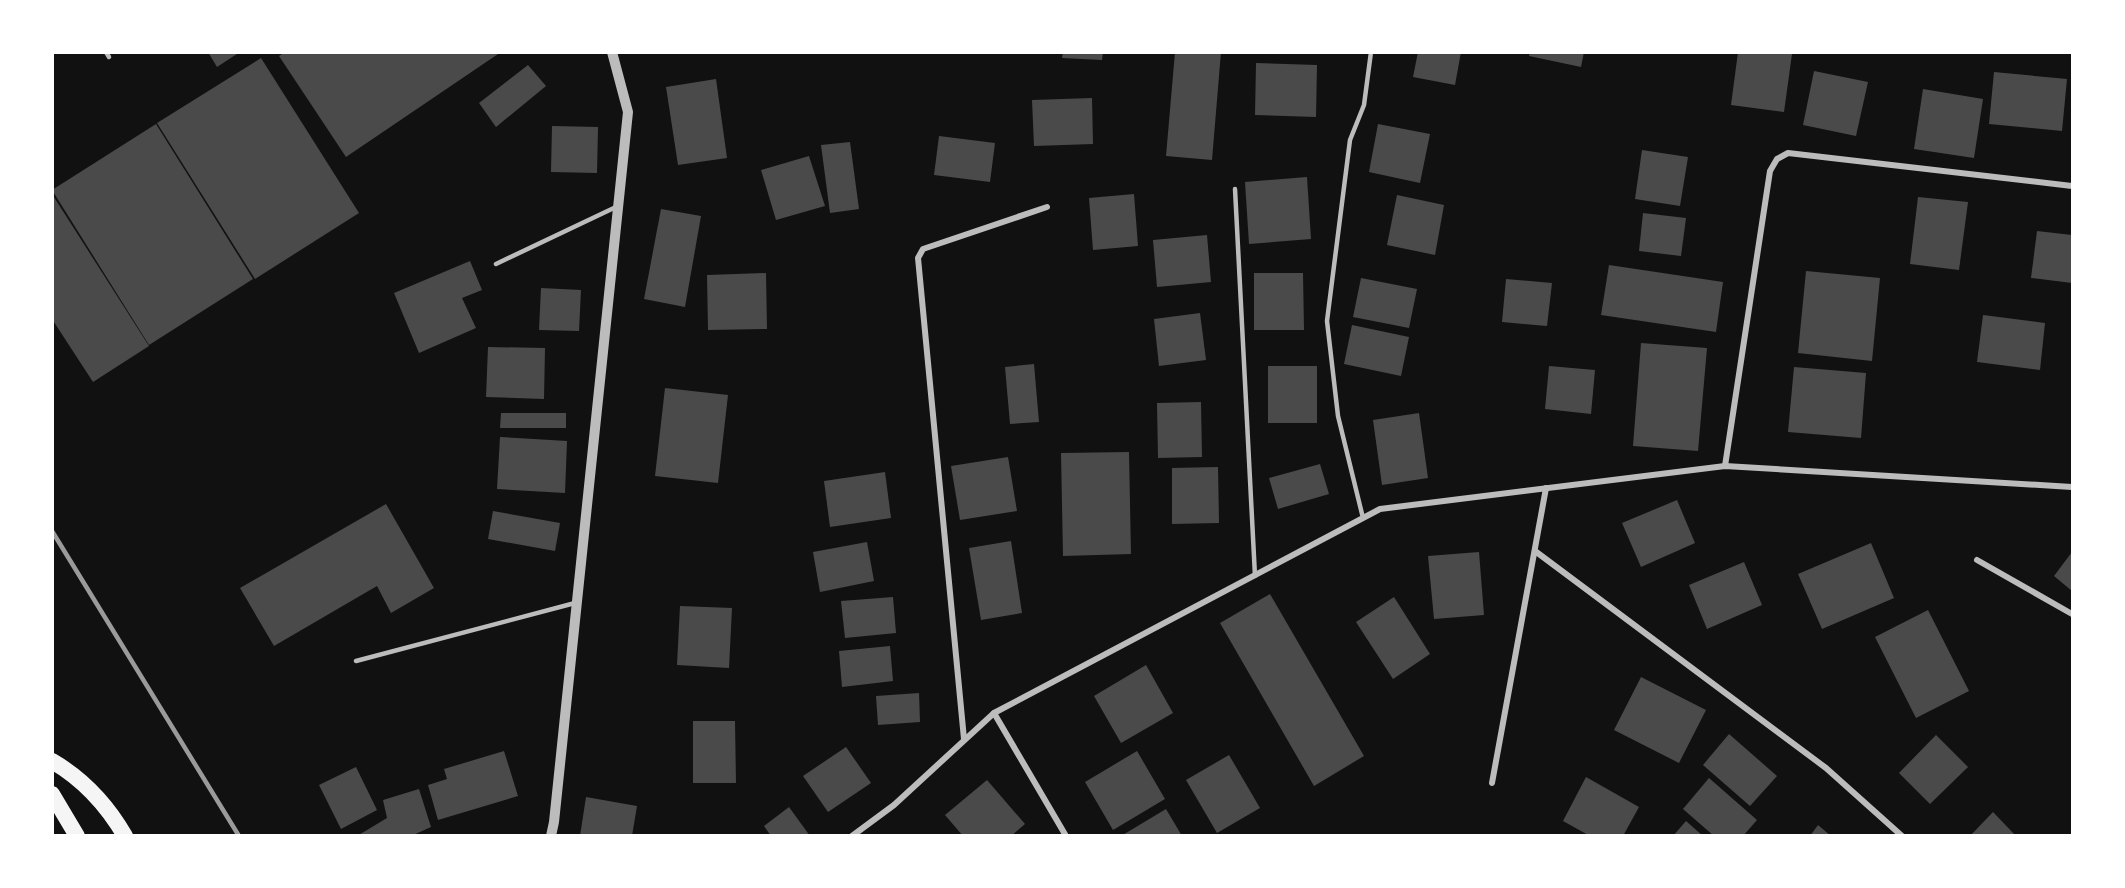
<svg xmlns="http://www.w3.org/2000/svg" width="2125" height="888" viewBox="0 0 2125 888" font-family="Figtree,sans-serif">
	<style>
		.building { fill: #4a4a4a }
		.lines { fill: none; stroke-linecap: round; stroke-linejoin: round }
		.service { stroke: #bcbcbc; stroke-width: 4.5 }
		.minor { stroke: #bcbcbc; stroke-width: 6 }
		.tertiary { stroke: #bcbcbc; stroke-width: 10 }
		.trunk { stroke: #f5f5f5; stroke-width: 16 }
		.rail { stroke: #9a9a9a; stroke-width: 4.5 }
	</style>
	<rect width="100%" height="100%" fill="#111"/>
	<g class="building">
		<path d="M208,52H240L217,67Z"/>
		<path d="M285,52H501L346,157L279,56Z"/>
		<path d="M1063,52H1103L1102,60L1062,58Z"/>
		<path d="M1175,52H1221L1212,160L1166,156Z"/>
		<path d="M1418,52H1461L1455,85L1413,77Z"/>
		<path d="M1530,52H1584L1581,67L1529,56Z"/>
		<path d="M1738,52L1792,54L1784,112L1731,105Z"/>
		<path d="M261,58L359,213L255,279L157,123Z"/>
		<path d="M1256,63L1317,65L1316,117L1255,115Z"/>
		<path d="M528,65L546,86L496,127L479,103Z"/>
		<path d="M1814,71L1868,82L1856,136L1803,125Z"/>
		<path d="M1994,72L2067,79L2062,131L1989,124Z"/>
		<path d="M716,79L727,158L678,165L666,87Z"/>
		<path d="M1923,89L1983,99L1974,158L1914,149Z"/>
		<path d="M1092,98L1093,144L1034,146L1032,100Z"/>
		<path d="M156,124L253,279L149,345L52,190Z"/>
		<path d="M1378,124L1430,134L1420,183L1369,172Z"/>
		<path d="M552,126L598,127L597,173L551,172Z"/>
		<path d="M939,136L995,143L990,182L934,175Z"/>
		<path d="M850,142L859,209L830,213L821,145Z"/>
		<path d="M1642,150L1688,157L1680,206L1635,199Z"/>
		<path d="M809,156L825,206L776,220L761,170Z"/>
		<path d="M1307,177L1311,239L1249,244L1245,182Z"/>
		<path d="M52,194L149,346L93,382L52,319Z"/>
		<path d="M1134,194L1138,246L1093,250L1089,198Z"/>
		<path d="M1397,195L1444,205L1435,255L1387,245Z"/>
		<path d="M1918,197L1968,202L1959,270L1910,264Z"/>
		<path d="M661,209L701,216L685,307L644,299Z"/>
		<path d="M1643,213L1686,218L1681,256L1639,251Z"/>
		<path d="M2037,231L2072,235V283L2031,278Z"/>
		<path d="M1207,235L1211,282L1157,287L1153,240Z"/>
		<path d="M470,261L482,290L462,298L476,328L419,353L394,293Z"/>
		<path d="M1609,265L1723,282L1716,332L1601,315Z"/>
		<path d="M1806,271L1880,278L1872,361L1798,353Z"/>
		<path d="M766,273L767,329L708,330L707,275Z"/>
		<path d="M1254,273H1303L1304,330H1254Z"/>
		<path d="M1361,278L1417,289L1409,328L1353,317Z"/>
		<path d="M1506,279L1552,283L1547,326L1502,322Z"/>
		<path d="M541,288L581,290L579,331L539,330Z"/>
		<path d="M1200,313L1206,360L1159,366L1154,319Z"/>
		<path d="M1983,315L2045,323L2040,370L1977,362Z"/>
		<path d="M1352,325L1409,337L1401,376L1344,364Z"/>
		<path d="M1641,343L1707,348L1698,451L1633,446Z"/>
		<path d="M488,347L545,348L544,399L486,397Z"/>
		<path d="M1034,364L1039,422L1010,424L1005,367Z"/>
		<rect x="1268" y="366" width="49" height="57"/>
		<path d="M1549,366L1595,370L1591,414L1545,409Z"/>
		<path d="M1794,367L1866,373L1861,438L1788,432Z"/>
		<path d="M665,388L728,395L718,483L655,476Z"/>
		<path d="M1201,402L1202,457L1158,458L1157,403Z"/>
		<path d="M501,413H566V428H500Z"/>
		<path d="M1419,413L1428,478L1382,485L1373,420Z"/>
		<path d="M500,437L567,441L565,493L497,489Z"/>
		<path d="M1129,452L1131,554L1063,556L1061,453Z"/>
		<path d="M1008,457L1017,511L960,520L951,466Z"/>
		<path d="M1320,464L1329,494L1278,509L1269,478Z"/>
		<path d="M1218,467L1219,523L1172,524V468Z"/>
		<path d="M885,472L891,518L830,527L824,481Z"/>
		<path d="M1677,500L1695,543L1641,567L1622,523Z"/>
		<path d="M386,504L434,588L391,613L377,586L274,646L240,588Z"/>
		<path d="M493,511L560,523L555,551L488,539Z"/>
		<path d="M1011,541L1022,613L981,620L969,548Z"/>
		<path d="M867,542L874,581L820,592L813,552Z"/>
		<path d="M1871,543L1894,598L1822,629L1798,574Z"/>
		<path d="M1479,552L1484,615L1434,619L1428,556Z"/>
		<path d="M2072,552V591L2054,576Z"/>
		<path d="M1744,562L1762,605L1707,629L1689,585Z"/>
		<path d="M1270,594L1364,756L1314,786L1220,623Z"/>
		<path d="M893,597L896,633L845,638L841,601Z"/>
		<path d="M1394,597L1430,654L1393,679L1356,622Z"/>
		<path d="M680,606L732,608L729,668L677,665Z"/>
		<path d="M1928,610L1969,691L1916,718L1875,637Z"/>
		<path d="M890,646L893,681L842,687L839,651Z"/>
		<path d="M1146,665L1173,713L1121,743L1094,696Z"/>
		<path d="M1641,677L1706,710L1679,763L1614,730Z"/>
		<path d="M919,693L920,722L878,725L876,696Z"/>
		<path d="M693,721H735L736,783H693Z"/>
		<path d="M1729,734L1777,776L1750,806L1703,765Z"/>
		<path d="M1936,735L1968,767L1930,804L1899,773Z"/>
		<path d="M846,747L871,783L828,812L803,776Z"/>
		<path d="M504,751L518,796L438,820L428,785L447,779L444,769Z"/>
		<path d="M1137,751L1165,799L1113,830L1085,782Z"/>
		<path d="M1229,755L1260,808L1217,833L1186,780Z"/>
		<path d="M356,767L377,810L341,829L319,785Z"/>
		<path d="M1586,777L1639,807L1623,836H1590L1563,821Z"/>
		<path d="M1709,778L1757,820L1743,836H1714L1683,809Z"/>
		<path d="M987,780L1025,824L1011,836H963L945,815Z"/>
		<path d="M419,789L431,827L411,836H357L387,818L383,800Z"/>
		<path d="M586,797L637,806L632,836H580Z"/>
		<path d="M789,807L810,836H771L764,826Z"/>
		<path d="M1166,809L1182,836H1121Z"/>
		<path d="M1993,812L2016,836H1970Z"/>
		<path d="M1686,821L1703,836H1673Z"/>
		<path d="M1818,825L1831,836H1810Z"/>
	</g>
	<g class="lines">
		<g class="service">
			<path d="M106,52L109,57"/>
			<path d="M1235,189L1255,576"/>
			<path d="M496,264L616,207"/>
			<path d="M1363,518L1338,416L1327,321L1350,140L1364,105L1371,52"/>
			<path d="M356,661L575,603"/>
		</g>
		<g class="minor">
			<path d="M1725,466L1770,171L1777,159L1788,153L2072,186"/>
			<path d="M1535,551L1826,768L1902,836"/>
			<path d="M1977,560L2072,614"/>
			<path d="M994,713L1066,836"/>
			<path d="M964,739L918,258L923,249L1047,207"/>
			<path d="M1492,783L1546,488"/>
			<path d="M852,836L894,805L994,713L1380,509L1725,466L2072,487"/>
		</g>
		<path class="tertiary" d="M551,836L554,822L628,112L612,52"/>
		<g class="trunk">
			<path d="M52,761C83,779 107,805 125,836"/>
			<path d="M52,794L77,836"/>
		</g>
		<path class="rail" d="M52,531L239,836"/>
	</g>
	<rect width="2125" height="888" fill="none" stroke="#ffffff" stroke-width="108"/>
</svg>
